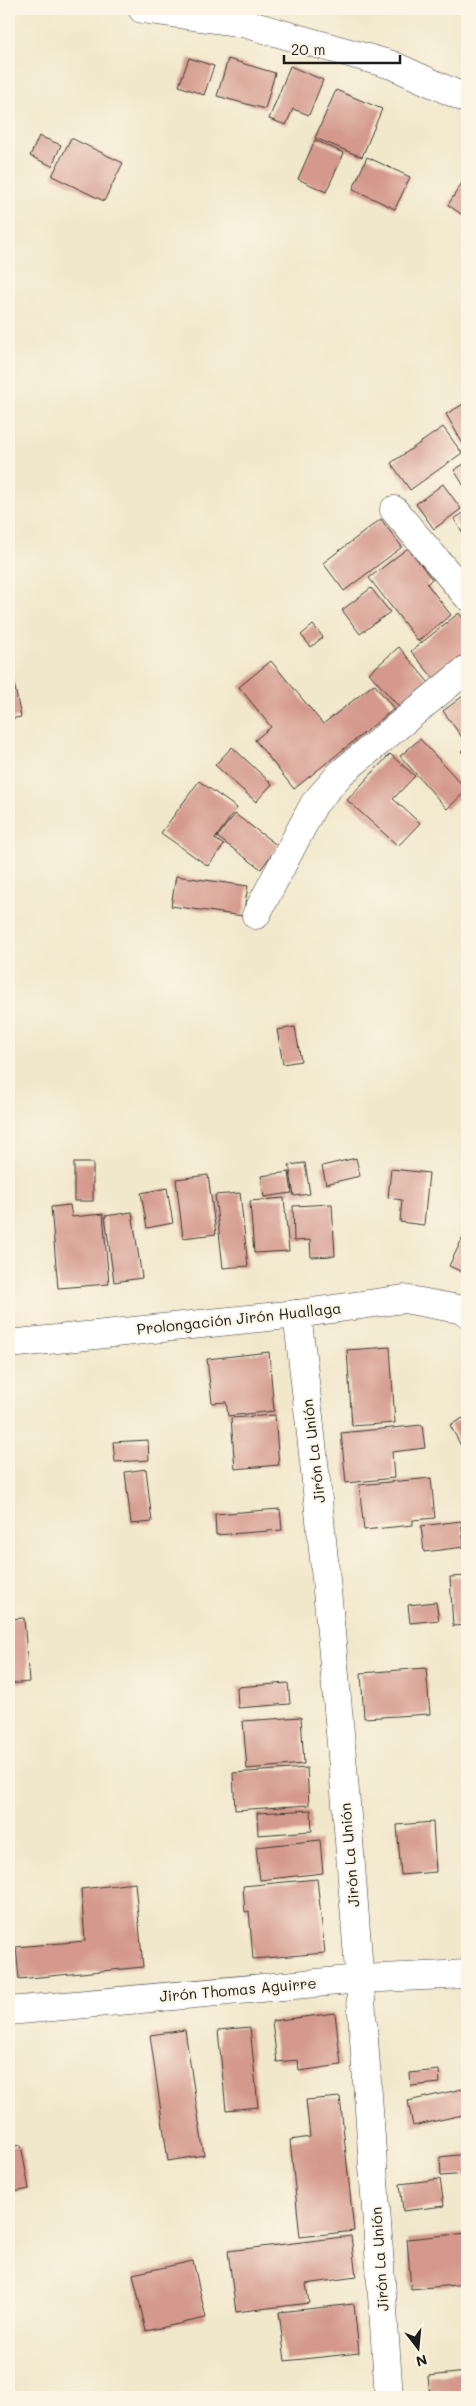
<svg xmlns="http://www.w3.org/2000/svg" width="476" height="2406" viewBox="0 0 476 2406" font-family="Mali,sans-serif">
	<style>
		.building { fill: #d4998c }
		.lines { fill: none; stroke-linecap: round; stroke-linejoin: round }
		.street-casing { stroke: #3c3a36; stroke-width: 29 }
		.street { stroke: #fff; stroke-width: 28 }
		.labels { text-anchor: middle; stroke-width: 4; stroke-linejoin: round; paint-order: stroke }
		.street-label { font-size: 15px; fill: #1c1c1c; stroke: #fcf5e5 }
	</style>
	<rect width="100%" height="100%" fill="#fcf5e5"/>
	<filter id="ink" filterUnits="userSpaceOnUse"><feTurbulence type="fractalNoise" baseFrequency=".02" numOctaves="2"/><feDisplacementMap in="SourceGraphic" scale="10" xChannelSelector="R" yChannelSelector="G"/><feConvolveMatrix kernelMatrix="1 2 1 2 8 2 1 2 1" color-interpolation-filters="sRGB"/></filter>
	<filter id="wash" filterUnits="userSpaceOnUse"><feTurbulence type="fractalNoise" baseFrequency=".0096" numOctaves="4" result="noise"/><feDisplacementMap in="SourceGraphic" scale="20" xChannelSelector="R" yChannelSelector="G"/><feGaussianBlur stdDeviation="1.12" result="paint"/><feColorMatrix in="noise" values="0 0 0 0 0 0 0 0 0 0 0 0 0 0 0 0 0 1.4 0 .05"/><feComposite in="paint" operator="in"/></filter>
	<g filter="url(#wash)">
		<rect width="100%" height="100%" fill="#f1e7cb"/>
		<g id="blocks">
			<g class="building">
				<path d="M189,58L214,66L204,95L179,86Z"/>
				<path d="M228,59L275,73L265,109L217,96Z"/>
				<path d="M290,66L323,80L309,115L293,109L286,125L269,119Z"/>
				<path d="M336,90L382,109L362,157L315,138Z"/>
				<path d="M39,136L61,145L52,166L30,156Z"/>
				<path d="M71,138L123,163L104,201L52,176Z"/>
				<path d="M315,140L344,153L326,192L298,179Z"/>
				<path d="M367,157L410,177L395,209L353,189Z"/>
				<path d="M467,175V218L448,205Z"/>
				<path d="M467,402V451L446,414Z"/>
				<path d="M443,427L462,453L410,490L391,463Z"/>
				<path d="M466,463L467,465V491L454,470Z"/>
				<path d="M443,484L461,509L434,529L416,504Z"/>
				<path d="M467,511V540L454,519Z"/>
				<path d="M381,519L402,547L344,591L323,563Z"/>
				<path d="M408,548L432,579L427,584L451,615L418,641L369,578Z"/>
				<path d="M371,588L390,612L360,634L342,610Z"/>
				<path d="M459,613L467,623V653L434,679L411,651Z"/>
				<path d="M313,625L323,637L311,647L301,635Z"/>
				<path d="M399,647L429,683L400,708L369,673Z"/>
				<path d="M9,659L21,717L9,719Z"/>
				<path d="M271,661L323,724L374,684L394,709L294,789L255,740L271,727L239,687Z"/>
				<path d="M467,693V744L443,711Z"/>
				<path d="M420,739L467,790L447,809L400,756Z"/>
				<path d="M232,747L272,784L256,802L215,765Z"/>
				<path d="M467,747V759L461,751Z"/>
				<path d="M390,754L415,776L393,799L420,823L398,846L347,800Z"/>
				<path d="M199,781L237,808L215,839L224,845L208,866L161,833Z"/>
				<path d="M235,814L278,846L261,869L217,837Z"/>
				<path d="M176,876L248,886L243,916L171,906Z"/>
				<path d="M295,1027L301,1061L283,1064L277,1030Z"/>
				<path d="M356,1158L360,1176L326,1184L322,1166Z"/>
				<rect x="74" y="1163" width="19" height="38"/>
				<path d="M305,1163L310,1194L294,1196L289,1165Z"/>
				<path d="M391,1169L429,1173L424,1225L400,1222L402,1200L388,1198Z"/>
				<path d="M289,1172L292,1193L264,1197L261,1176Z"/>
				<path d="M208,1175L216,1234L183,1238L176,1179Z"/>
				<path d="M167,1188L173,1223L147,1228L141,1193Z"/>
				<path d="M240,1193L248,1266L223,1268L215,1195Z"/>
				<path d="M284,1198L289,1251L254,1253L250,1201Z"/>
				<path d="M332,1204L335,1256L311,1257L310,1240L294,1241L293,1206Z"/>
				<path d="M70,1205L72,1217L103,1214L109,1284L58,1288L51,1207Z"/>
				<path d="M132,1212L142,1278L114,1282L105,1216Z"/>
				<path d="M467,1229V1274L449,1266Z"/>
				<path d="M390,1347L395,1423L352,1426L347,1350Z"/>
				<path d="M269,1352L274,1411L228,1416L226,1402L212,1403L207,1359Z"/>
				<path d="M275,1415L279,1465L235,1469L231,1418Z"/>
				<path d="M467,1416V1457L450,1425Z"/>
				<path d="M422,1425L425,1448L392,1452L394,1478L346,1483L341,1433Z"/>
				<path d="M148,1440L149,1460L115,1462L113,1442Z"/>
				<path d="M146,1469L152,1522L131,1524L125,1472Z"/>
				<path d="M431,1478L435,1518L413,1520V1525L364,1530L359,1485Z"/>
				<path d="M280,1509L282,1530L216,1535L215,1514Z"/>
				<path d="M461,1521L464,1547L424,1552L421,1526Z"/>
				<path d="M467,1576V1625L453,1626L450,1577Z"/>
				<path d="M436,1602L439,1620L410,1623L408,1605Z"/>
				<path d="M24,1618L29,1682L9,1684V1619Z"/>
				<path d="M426,1668L430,1714L364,1718L361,1673Z"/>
				<path d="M288,1683L290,1704L238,1708L237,1687Z"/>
				<path d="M301,1717L304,1764L247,1769L243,1721Z"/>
				<path d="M307,1768L309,1805L235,1810L233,1773Z"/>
				<path d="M311,1810L312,1831L258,1835L257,1813Z"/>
				<path d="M433,1822L436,1872L401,1875L397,1825Z"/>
				<path d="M320,1840L323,1873L260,1880L256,1847Z"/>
				<path d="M317,1879L325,1953L253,1959L249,1911L245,1912L243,1886Z"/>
				<path d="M135,1883L143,1967L19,1979L16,1947L85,1941L81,1889Z"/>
				<path d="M335,2013L341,2065L299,2071L298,2060L277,2062L272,2021Z"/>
				<path d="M250,2027L258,2107L226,2110L218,2030Z"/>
				<path d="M185,2030L204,2155L168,2161L150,2035Z"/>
				<path d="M439,2070L440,2083L411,2086L410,2073Z"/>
				<path d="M467,2088V2114L413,2126L408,2101Z"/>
				<path d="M340,2097L354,2231L300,2237L290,2140L310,2137L306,2100Z"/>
				<path d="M21,2145L29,2189L9,2193V2147Z"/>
				<path d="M467,2154V2174L441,2176L440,2157Z"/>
				<path d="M440,2179L444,2206L403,2211L400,2184Z"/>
				<path d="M467,2233V2284L411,2289L407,2239Z"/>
				<path d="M351,2236L356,2277L306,2284L309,2303L236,2312L228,2251Z"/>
				<path d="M193,2261L206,2318L146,2331L133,2274Z"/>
				<path d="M354,2304L359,2353L285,2361L279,2312Z"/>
				<path d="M467,2372V2397H430L428,2376Z"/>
			</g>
		</g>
	</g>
	<g filter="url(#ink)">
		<use href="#blocks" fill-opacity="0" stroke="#3c3a36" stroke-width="1"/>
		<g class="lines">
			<defs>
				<g id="street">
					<path d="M142,9L243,23L392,65L467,99"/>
					<path d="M394,510L467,596"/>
					<path d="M256,915L314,804L341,773L467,669"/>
					<path d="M297,1314C341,1673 364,2036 389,2397"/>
					<path d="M9,1344L297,1314L404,1299L464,1310L467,1313"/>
					<path d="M9,2011L360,1979L467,1974"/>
				</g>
			</defs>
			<use href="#street" class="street-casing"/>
			<use href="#street" class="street"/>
		</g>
	</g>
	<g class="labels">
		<g class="street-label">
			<text transform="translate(239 1319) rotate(-6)" y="5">Prolongación Jirón Huallaga</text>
			<text transform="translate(314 1451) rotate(-97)" y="5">Jirón La Unión</text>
			<text transform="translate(350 1855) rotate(-95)" y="5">Jirón La Unión</text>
			<text transform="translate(238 1990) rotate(-5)" y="5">Jirón Thomas Aguirre</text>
			<text transform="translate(380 2259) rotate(-94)" y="5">Jirón La Unión</text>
		</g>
	</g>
	<rect width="476" height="2406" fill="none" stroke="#fcf5e5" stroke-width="30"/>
	<g transform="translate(418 2348) rotate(164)" stroke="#fcf5e5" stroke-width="4" paint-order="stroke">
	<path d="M0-4L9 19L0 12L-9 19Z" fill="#1c1c1c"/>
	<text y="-8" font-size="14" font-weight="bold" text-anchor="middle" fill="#1c1c1c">N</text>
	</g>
	<path d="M284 55v8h116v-8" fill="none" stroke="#1c1c1c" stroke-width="2.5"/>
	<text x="291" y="55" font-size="15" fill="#1c1c1c" stroke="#fcf5e5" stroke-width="4" paint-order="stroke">20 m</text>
</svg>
